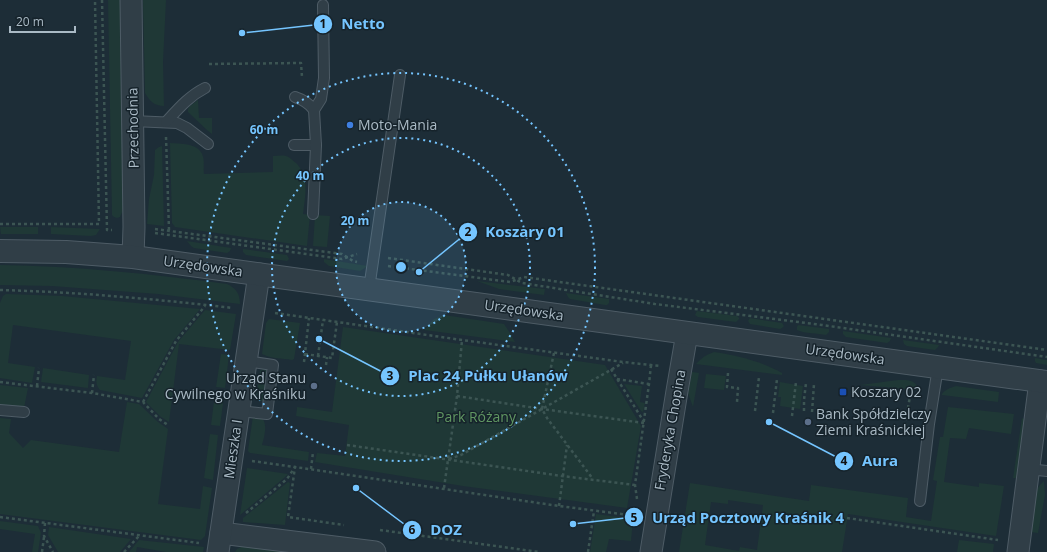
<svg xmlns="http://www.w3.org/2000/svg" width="1047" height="552" viewBox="0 0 1047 552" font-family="'Open Sans',sans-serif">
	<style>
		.green { fill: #1f3836; fill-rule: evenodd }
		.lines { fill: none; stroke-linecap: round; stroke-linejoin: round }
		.service-casing { stroke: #4e5c66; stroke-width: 12 }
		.minor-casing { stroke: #4e5c66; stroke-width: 23 }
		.tertiary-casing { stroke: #4e5c66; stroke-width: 24 }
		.path { stroke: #3c5553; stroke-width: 2.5; stroke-dasharray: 3 3; stroke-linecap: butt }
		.service { stroke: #303e47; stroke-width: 10 }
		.minor { stroke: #303e47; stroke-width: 21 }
		.tertiary { stroke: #303e47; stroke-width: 22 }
		.ring { fill: none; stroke: #75c5ff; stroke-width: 2; stroke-dasharray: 2 4 }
		.shop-dot { fill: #3f7fe0; stroke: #16232b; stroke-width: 1.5 }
		.service-dot { fill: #5c6f8a; stroke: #16232b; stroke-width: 1.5 }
		.transit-dot { fill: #1a4fb4; stroke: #16232b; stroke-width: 1.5 }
		.labels { text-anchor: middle; stroke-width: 3; stroke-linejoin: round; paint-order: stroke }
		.poi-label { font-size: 14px; fill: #aabac5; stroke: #16232b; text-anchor: start }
		.street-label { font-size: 14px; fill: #aabac5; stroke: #16232b }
		.park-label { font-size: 14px; fill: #609762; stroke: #16232b }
		.centre { fill: #75c5ff; stroke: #16232b; stroke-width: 2 }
		.ring-label { font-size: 12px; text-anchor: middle; font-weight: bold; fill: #75c5ff; stroke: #16232b; stroke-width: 3; stroke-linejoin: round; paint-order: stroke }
		.leader { fill: none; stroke: #75c5ff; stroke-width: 1.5 }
		.callout-dot { fill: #75c5ff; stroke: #16232b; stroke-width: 1.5 }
		.mark-label { font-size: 12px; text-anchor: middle; font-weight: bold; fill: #111 }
		.callout-label { font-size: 15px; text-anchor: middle; font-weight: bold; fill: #75c5ff; stroke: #16232b; stroke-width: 3; stroke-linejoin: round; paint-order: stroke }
	</style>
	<rect width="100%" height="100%" fill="#1d2d37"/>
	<g class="green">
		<path d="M108,0H120L124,208L120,217L117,218L114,217L112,215Z"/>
		<path d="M143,0H166L163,62L164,106C154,106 150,101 145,93Z"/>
		<path d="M198,100L199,118H212V134L207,130L188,112V109L190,106Z"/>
		<path d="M170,143C181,144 197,143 202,154C205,160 203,168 204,174L273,172V156C277,156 282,155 286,156C290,157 293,161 296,163C310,177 305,197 303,214L310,215L307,246L175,227L172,223Z"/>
		<path d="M162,146L164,226L147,224L149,199L154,175L155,150L159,147Z"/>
		<path d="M315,215L330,216L327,247L313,246Z"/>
		<path d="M0,227H38V234H1Z"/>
		<path d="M51,227L100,229L96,235L91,236L51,234Z"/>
		<path d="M187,241L231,248L230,251L227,253L194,248L191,246Z"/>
		<path d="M243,249L287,255L289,259L287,261L246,255L243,252Z"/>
		<path d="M324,259L368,266L360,271L329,266L324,262Z"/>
		<path d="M0,265C76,266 151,274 227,284C236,288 240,294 240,304L158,294L52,286L0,285Z"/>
		<path d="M477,281L545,289L544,295L499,289Z"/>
		<path d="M566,293L609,299V303L607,305H605L570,299L568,297Z"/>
		<path d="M6,294L62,296L200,309L174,340L142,398L100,390C96,385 96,382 97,376L125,380L131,341L13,325L8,363L35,367L32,383L0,378V303L3,296Z"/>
		<path d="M205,310L236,314L230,350L179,344L169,422L161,417L146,402L178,342Z"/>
		<path d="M697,311L737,316L739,318V319L736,322L698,317L695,315Z"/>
		<path d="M444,315L504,324L510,333L515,342L424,330L434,319Z"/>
		<path d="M750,318L782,323L784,326L782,328L780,329L750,324L748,321Z"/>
		<path d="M269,319L300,323L294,359L292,360C282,358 271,359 262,354L266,323Z"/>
		<path d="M798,325L829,329V332L826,335C817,333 806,334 797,330V327Z"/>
		<path d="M343,327L605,365L641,426L627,508L463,486L315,462L317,453L345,456L349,425L296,416L297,408V407L332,412Z"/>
		<path d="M843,331L891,338L890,341L887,343L846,337L843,334Z"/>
		<path d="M903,340L939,345L938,347L935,350L907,346L904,344Z"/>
		<path d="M714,352C739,356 760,361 782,373V375L696,364C701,358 707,354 714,352Z"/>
		<path d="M221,354L229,355L225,388L216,387Z"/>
		<path d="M1035,358L1047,360V365L1036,363L1035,361Z"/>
		<path d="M43,368L89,375L88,388L41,382Z"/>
		<path d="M264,368L269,369L267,400L263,401H259L256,397L260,371Z"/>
		<path d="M692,372L699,373L693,407L688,393Z"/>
		<path d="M706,374L726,376L724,390L704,388Z"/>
		<path d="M898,380C908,380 915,379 919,390L860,385Z"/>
		<path d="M780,382L803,386L800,409L780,406L781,397H778Z"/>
		<path d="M624,384L642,386L640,402L645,403L643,412L641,411Z"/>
		<path d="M0,385L28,388L24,408L0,405Z"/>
		<path d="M956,386L999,392L998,402L942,395V394C946,389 950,388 956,386Z"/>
		<path d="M215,394L224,396L220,426L211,425Z"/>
		<path d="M127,402L139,404L158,422L168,429L158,504L200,509L203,486L212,488L205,536L201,540L0,514V418L11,419L9,433L23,448L31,440L119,452Z"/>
		<path d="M948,407L1014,414L1011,434L969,428L966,439L950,438L944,482L979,487V483L1004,486L996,536L848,514L842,552H679L690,483L809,501L811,485L908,498L906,517L931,521L937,481L933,480L940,437H943ZM728,500L763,505L757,550L740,547L739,551L705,545L711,502L728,504Z"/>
		<path d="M253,416C255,416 258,416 260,417C269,421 264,438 262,445L309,452L308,461L250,453L248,451Z"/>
		<path d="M1022,418L1025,420L1019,478H1013Z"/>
		<path d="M210,434L218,435L213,480L204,478Z"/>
		<path d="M247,468L288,474L284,478L240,515Z"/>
		<path d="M1044,481L1045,495L1038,533L1031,532L1035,492L1040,485Z"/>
		<path d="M288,482L290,483L285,525L243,522V518Z"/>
		<path d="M596,514L633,519L631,541L609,539L606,552H590Z"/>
		<path d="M0,521L38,526L41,533L38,552H32L35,534L0,529Z"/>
		<path d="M49,527L131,539L120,552H58L48,535Z"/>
		<path d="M139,540L204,547L203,552H166L137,547L136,552H129Z"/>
		<path d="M959,540L994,544L993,552H957Z"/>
		<path d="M243,546L303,552H235L237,549Z"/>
	</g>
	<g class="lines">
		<defs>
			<g id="service">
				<path d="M295,97C304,100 309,103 314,110"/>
				<path d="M133,121L177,123L187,128L208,144"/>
				<path d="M166,122C178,109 189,96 205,88"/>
				<path d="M294,145H316"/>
				<path d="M313,214L316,145L314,110L321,99L324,78L323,5"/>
				<path d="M369,289L400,75"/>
				<path d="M0,410L24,412"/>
				<path d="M239,411L267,414L273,365L246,361"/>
				<path d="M1028,469L1047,471"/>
				<path d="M920,501L929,424L938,367"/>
			</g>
			<g id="minor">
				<path d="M131,0L134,227L133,257"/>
				<path d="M221,533L375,552"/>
				<path d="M218,552L259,274"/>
				<path d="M651,552L677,391L687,333"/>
				<path d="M1018,552L1040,381"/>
			</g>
			<path id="tertiary" d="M0,251L66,252L133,257L1047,382"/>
		</defs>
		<use href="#service" class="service-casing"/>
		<use href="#minor" class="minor-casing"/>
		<use href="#tertiary" class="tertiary-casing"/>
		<g class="path">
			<path d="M102,0L107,230H112"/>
			<path d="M209,64L301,63L302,77"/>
			<path d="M166,137L169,230"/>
			<path d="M0,224H99L95,0"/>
			<path d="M155,229L342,254L353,261L357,262"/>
			<path d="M155,233L342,259L357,254"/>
			<path d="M388,258L508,275L522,283L655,304L822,325L1047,357"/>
			<path d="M388,266L510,282L524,277L1047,350"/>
			<path d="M0,290C78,292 155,299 233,308"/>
			<path d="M275,313L462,340L623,362L660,366"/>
			<path d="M554,353L542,409L547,418L593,479"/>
			<path d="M305,354L332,358L337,322"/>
			<path d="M318,356L323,320"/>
			<path d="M304,362L309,318"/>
			<path d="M326,365L327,357"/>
			<path d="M611,369L644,422"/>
			<path d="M728,373L727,387L738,388L737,402"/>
			<path d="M617,379L649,384"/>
			<path d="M0,382L92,393L143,402L159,419L168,425"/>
			<path d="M37,386L39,368"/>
			<path d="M92,393L94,375"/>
			<path d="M457,396L542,409L644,423"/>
			<path d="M143,402L176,341L205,306"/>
			<path d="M755,411L759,377"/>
			<path d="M804,411V400L806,383"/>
			<path d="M812,412L814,384"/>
			<path d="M773,413L777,379"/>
			<path d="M792,416L796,382"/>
			<path d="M905,426L910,396"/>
			<path d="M347,445L562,476L635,485"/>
			<path d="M449,459L461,455L623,363"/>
			<path d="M252,461L295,467L288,517L344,525"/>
			<path d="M311,469L313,452"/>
			<path d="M444,488L457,396L462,340"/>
			<path d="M637,499L635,485L649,384L651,365"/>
			<path d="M559,506L567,445"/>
			<path d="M246,513L287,479L295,467L559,506L637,516"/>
			<path d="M0,517L199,543"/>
			<path d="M847,518L998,540"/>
			<path d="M45,523L44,536L53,552"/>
			<path d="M380,530L539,552"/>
			<path d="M42,552L44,537"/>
			<path d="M124,552L139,536"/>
			<path d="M588,552L594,511"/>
		</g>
		<use href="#service" class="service"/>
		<use href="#minor" class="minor"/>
		<use href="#tertiary" class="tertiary"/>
	</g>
	<circle cx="401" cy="267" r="65" fill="#75c5ff" fill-opacity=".12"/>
	<g class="ring">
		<circle cx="401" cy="267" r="65"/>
		<circle cx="401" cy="267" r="129"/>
		<circle cx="401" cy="267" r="194"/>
	</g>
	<circle class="shop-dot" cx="350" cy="125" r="4"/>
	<g class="service-dot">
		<circle cx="314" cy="386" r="4"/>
		<circle cx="808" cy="422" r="4"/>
	</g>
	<rect class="transit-dot" x="839" y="388" width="8" height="8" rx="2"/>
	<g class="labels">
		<g class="poi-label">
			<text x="358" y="130">Moto-Mania</text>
			<text x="306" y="383" text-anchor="end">Urząd Stanu<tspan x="306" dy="16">Cywilnego w Kraśniku</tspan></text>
			<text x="851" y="397">Koszary 02</text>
			<text x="816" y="419">Bank Spółdzielczy<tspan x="816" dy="16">Ziemi Kraśnickiej</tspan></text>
		</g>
		<g class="street-label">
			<text transform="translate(133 128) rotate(-91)" y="5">Przechodnia</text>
			<text transform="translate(203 266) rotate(8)" y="5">Urzędowska</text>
			<text transform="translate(524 310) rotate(8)" y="5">Urzędowska</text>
			<text transform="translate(845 354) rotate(8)" y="5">Urzędowska</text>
			<text transform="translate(670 430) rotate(-80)" y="5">Fryderyka Chopina</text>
			<text transform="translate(233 449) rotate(-82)" y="5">Mieszka I</text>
		</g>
		<g class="park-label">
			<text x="476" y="422">Park Różany</text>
		</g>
	</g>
	<circle cx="401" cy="267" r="6" class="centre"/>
	<g class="ring-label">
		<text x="264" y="134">60 m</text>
		<text x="310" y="180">40 m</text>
		<text x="355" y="225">20 m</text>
	</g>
	<path class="leader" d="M242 33L323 24M419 272L468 232M319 339L390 376M769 422L844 461M573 524L634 517M356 488L412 530"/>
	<g class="callout-dot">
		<circle cx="242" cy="33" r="4"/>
		<circle cx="419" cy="272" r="4"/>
		<circle cx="319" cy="339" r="4"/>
		<circle cx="769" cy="422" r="4"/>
		<circle cx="573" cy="524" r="4"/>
		<circle cx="356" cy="488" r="4"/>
		<circle cx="323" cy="24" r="10"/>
		<circle cx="468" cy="232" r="10"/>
		<circle cx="390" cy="376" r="10"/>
		<circle cx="844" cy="461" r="10"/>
		<circle cx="634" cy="517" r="10"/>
		<circle cx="412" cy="530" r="10"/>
	</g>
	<g class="mark-label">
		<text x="323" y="28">1</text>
		<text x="468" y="236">2</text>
		<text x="390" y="380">3</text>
		<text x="844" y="465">4</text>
		<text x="634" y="522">5</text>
		<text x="412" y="534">6</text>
	</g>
	<g class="callout-label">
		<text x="363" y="29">Netto</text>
		<text x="525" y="237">Koszary 01</text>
		<text x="488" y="381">Plac 24 Pułku Ułanów</text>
		<text x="880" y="466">Aura</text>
		<text x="748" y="523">Urząd Pocztowy Kraśnik 4</text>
		<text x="446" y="535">DOZ</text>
	</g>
	<path d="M10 26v6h65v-6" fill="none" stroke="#aabac5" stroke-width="2"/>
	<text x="16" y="26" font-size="12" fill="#aabac5" stroke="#16232b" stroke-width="3" paint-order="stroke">20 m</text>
</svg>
